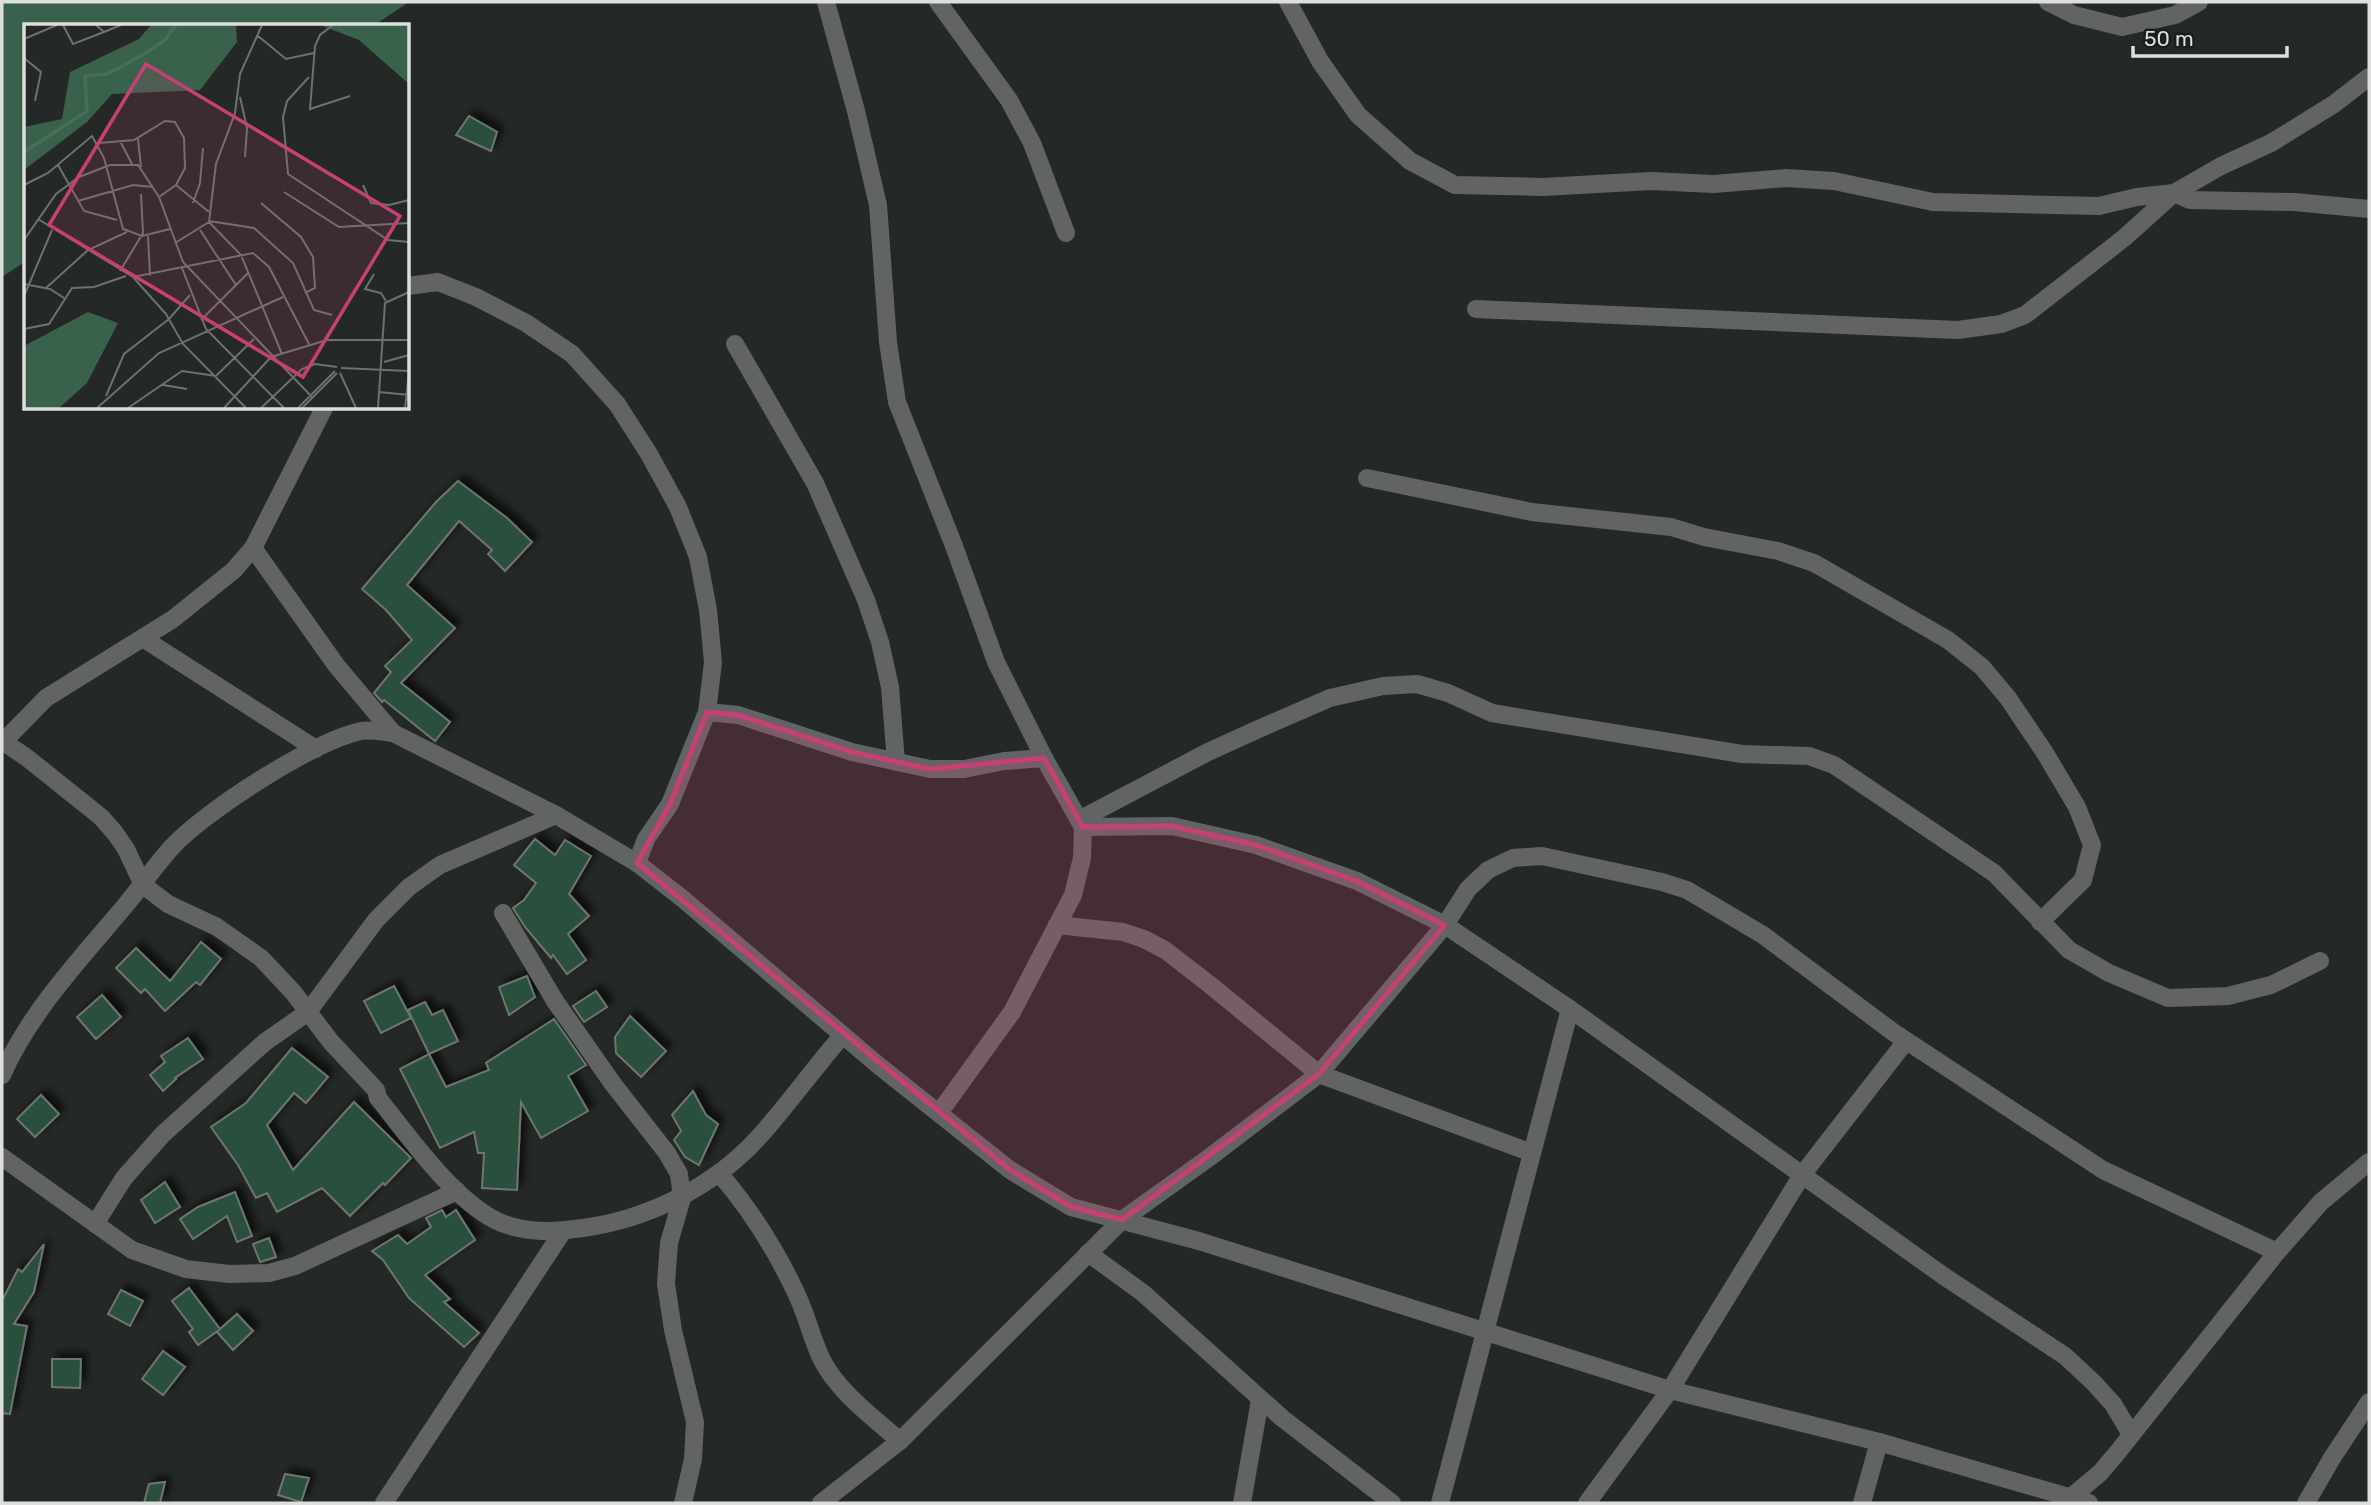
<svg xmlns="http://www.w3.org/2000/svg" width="2371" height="1505" viewBox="0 0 2371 1505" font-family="Rubik,sans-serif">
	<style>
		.forest { fill: #3a614c }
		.building { fill: #29503c; stroke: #6f7471; stroke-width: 2; filter: url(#shadow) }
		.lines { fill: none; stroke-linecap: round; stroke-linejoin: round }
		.minor { stroke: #626463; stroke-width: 18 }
		.marked { fill: #c74075; fill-opacity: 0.2; stroke: #c74075; stroke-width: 5; stroke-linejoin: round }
		.inset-river { fill: none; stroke: #476e59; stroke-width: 3.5 }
		.inset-road { fill: none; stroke: #6e716f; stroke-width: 2 }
		.view { fill: #c74075; fill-opacity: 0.15; stroke: #c74075; stroke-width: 3.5 }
		.inset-edge { fill: none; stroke: #dcdfdd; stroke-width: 3.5 }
	</style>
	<defs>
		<filter id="shadow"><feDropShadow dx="6" dy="-6" stdDeviation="3.5" flood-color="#0009"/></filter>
	</defs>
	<rect width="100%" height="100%" fill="#242826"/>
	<path class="forest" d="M2,2H409L373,26H26V261L2,277Z"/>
	<g class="building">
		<path d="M469,116L497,132L491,151L456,135Z"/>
		<path d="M458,481L507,518L532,542L505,571L488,554L492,550L459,521L407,585L455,628L401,683L450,722L435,741L384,700L382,702L374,693L391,672L385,666L412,640L386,610L362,589L436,502Z"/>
		<path d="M535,839L555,855L565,840L591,856L569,894L589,916L568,934L586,960L567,974L553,955L551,958L525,927L513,908L524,900L536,883L514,865Z"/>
		<path d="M201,942L221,959L200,985L196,982L165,1011L145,989L141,993L116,968L136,948L170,981Z"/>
		<path d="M527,976L535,997L509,1015L499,987Z"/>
		<path d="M394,986L411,1018L381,1033L364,1001Z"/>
		<path d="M596,991L607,1007L584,1022L573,1006Z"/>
		<path d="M102,995L121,1017L96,1039L77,1017Z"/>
		<path d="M425,1002L432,1015L443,1010L458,1041L429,1054L408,1010Z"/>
		<path d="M630,1016L666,1051L641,1077L616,1053L615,1037Z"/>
		<path d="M554,1019L586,1065L568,1076L588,1111L541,1138L521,1102L517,1190L482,1188L484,1153H478L474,1132L440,1148L400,1069L429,1054L446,1087L489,1070L486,1063Z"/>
		<path d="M188,1038L203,1059L175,1078L176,1079L163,1091L150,1075L165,1062L161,1056Z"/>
		<path d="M292,1048L328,1077L306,1103L294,1093L267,1125L293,1170L354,1102L411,1158L385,1185L383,1183L350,1216L322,1188L277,1212L267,1193L256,1198L238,1165L211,1127L246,1103Z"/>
		<path d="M693,1091L706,1115L718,1124L699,1165L685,1157L674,1140L681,1131L672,1115Z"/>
		<path d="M41,1095L59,1114L35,1137L17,1119Z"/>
		<path d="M165,1182L180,1207L155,1223L141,1200Z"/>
		<path d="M235,1192L252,1236L237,1242L227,1216L193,1239L180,1219L198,1207Z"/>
		<path d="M442,1210L446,1217L456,1210L475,1240L425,1275L450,1299L444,1302L479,1333L464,1347L409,1298L383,1260L372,1251L398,1235L407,1244L431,1227L426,1218Z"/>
		<path d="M269,1238L276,1257L260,1262L253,1244Z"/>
		<path d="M44,1244L34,1292L14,1324L27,1326L10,1414L2,1413V1301L18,1269L22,1272Z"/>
		<path d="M189,1288L220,1329L237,1314L253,1331L233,1350L217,1332L219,1330L198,1345L189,1332L193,1329L172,1301Z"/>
		<path d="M121,1290L143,1301L130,1326L108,1314Z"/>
		<path d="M163,1351L185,1367L163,1395L142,1379Z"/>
		<path d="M52,1359H81L80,1388L52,1387Z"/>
		<path d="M285,1474L309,1478L301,1502L278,1495Z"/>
		<path d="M165,1482L160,1503H144L149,1484Z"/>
	</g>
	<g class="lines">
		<g class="minor">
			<path d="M826,2L856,111L878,205L888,342L897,402L954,546L996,662L1044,758L1083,827L1082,858L1073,895L1012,1012L939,1113"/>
			<path d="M938,2L1009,100L1032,143L1066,233"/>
			<path d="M1288,2L1320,61L1358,115L1410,161L1455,185L1543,187L1651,181L1714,184L1786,178L1834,181L1933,202L2099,206L2137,197L2174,193L2190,200L2294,202L2369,209"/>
			<path d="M2048,2L2074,15L2122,27L2175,15L2199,2"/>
			<path d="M408,286L438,282L476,297L526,323L572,354L617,404L649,454L678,507L698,557L708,610L713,662L707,712L670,804L646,839L637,863"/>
			<path d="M1476,309L1958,330L2001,324L2025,315L2124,238L2174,193L2221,166L2271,143L2334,104L2369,77"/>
			<path d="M735,344L815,483L866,600L880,642L890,687L896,762"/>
			<path d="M1367,478L1532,512L1671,527L1704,537L1778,551L1814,563L1948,640L1982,667L2008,698L2045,753L2077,807L2092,845L2083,880L2040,922"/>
			<path d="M253,548L336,665L393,733"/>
			<path d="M144,639L316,749"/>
			<path d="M707,712L738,715L852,752L930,769H964L1004,761L1044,758"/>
			<path d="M2,741L26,757L101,817L115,833L126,849L143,885L168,904L217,927L261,958L293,992L331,1042L376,1090L378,1098C409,1137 451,1197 495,1220C523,1234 552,1232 583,1228C648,1219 713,1187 758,1138C788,1105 813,1069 842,1036"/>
			<path d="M4,741L46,698L173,619L234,570L253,548L324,408"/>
			<path d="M1079,820L1208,752L1263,727L1330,698L1383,686L1417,684L1448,693L1492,713L1742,754L1809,756L1834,765L1994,873L2069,950L2109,973L2168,998L2228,996L2271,985L2320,961"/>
			<path d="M1083,827L1172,826L1256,845L1357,881L1445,925L1570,1009L1945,1277L2065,1356L2094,1383L2113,1404L2131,1434"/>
			<path d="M503,913L555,1001L613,1084L667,1153L679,1174L682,1198L669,1243L666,1284L673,1330L695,1422L693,1459L683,1503"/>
			<path d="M1057,925L1123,932L1144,939L1165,950L1209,984L1319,1074L1532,1153"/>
			<path d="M2,1075C30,1012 80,959 124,907C140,888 154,867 171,848C205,811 312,742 361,731C371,729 383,732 393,733L556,815L637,863L683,899L878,1065L1010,1170L1071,1207L1199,1241L1670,1390L1879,1442L2089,1503"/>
			<path d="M2,1157L132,1250L186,1269L229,1274L269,1273L295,1266L457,1191"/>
			<path d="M719,1173C750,1209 777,1252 797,1295C807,1316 812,1340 822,1360C839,1393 874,1418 900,1441"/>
			<path d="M95,1224L124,1178L163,1134L265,1042L308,1012L376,920L409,887L440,865L556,815"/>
			<path d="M1088,1253L1143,1293L1282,1418L1392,1503"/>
			<path d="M384,1503L563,1231"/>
			<path d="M821,1503L900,1441L1122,1220L1210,1157L1319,1074L1445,925L1468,889L1488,870L1513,858L1542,856L1662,882L1687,890L1763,935L1893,1032L2103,1170L2277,1252"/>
			<path d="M1242,1503L1260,1400"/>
			<path d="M1440,1503L1570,1009"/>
			<path d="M1587,1503L1670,1390L1802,1175L1906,1041"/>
			<path d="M1862,1503L1879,1442"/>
			<path d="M2069,1503L2070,1498L2100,1473L2117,1453L2277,1252L2321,1202L2369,1162"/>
			<path d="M2306,1503L2332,1458L2369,1402"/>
		</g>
	</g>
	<path class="marked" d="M707,712L738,715L852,752L930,769L1044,758L1083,827L1172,826L1256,845L1357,881L1445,925L1319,1074L1122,1220L1071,1207L1010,1170L637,863L670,804Z"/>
	<g transform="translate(24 24)">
		<rect width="385" height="385" fill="#242826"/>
		<path d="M127,1H212L213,18L176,66L88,70L63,98L0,146V103L38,95L46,48L115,15ZM296,1H385V60L335,16ZM64,288L94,299L63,359L35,384H0V322Z" fill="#3a614c"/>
		<path class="inset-river" d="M0,128L63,87L61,52L83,50L117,32L141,16L152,1"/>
		<path class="inset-road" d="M39,1L49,20L80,8M72,1L80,8L97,1M309,1L296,11L291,22L286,85L326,72M234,12L262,35L290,29M0,15L33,1M0,34L17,48L11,77M285,53L263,77L259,93L264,150L364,216L385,218M216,73L223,104L221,133M114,115L117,143M96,117L108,140M75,119L110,116L141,97L151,98L160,114L161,144L152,161L135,173M34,141L60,187L93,196M0,161L24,149L68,112L80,134L99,205L118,212L146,205M152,161L185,188M339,161L347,179L365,181L385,176M260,168L315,203L385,199M54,177L109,161L129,163M169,179L176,159L179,124M237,179L277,213L289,233L291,264L281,269M14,195L109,253L229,229L245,243L285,320M185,197L230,204L269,239L290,286L308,291M185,198L217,231L258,330M176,206L212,261M124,212L126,252M0,216L32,170L55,153L86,141H114L135,173L159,238L288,373M151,219L185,198L192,140L211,89L216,50L238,1M158,244L182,305L260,384M96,247L119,209L117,170M350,250L341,265L357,269L362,277M109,253L142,290L159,320L222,384M0,260L26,265L40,274M22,264L64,226L103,208M0,272L28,206M177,296L225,248M0,305L25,300L48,264L70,263L102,252M360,338L385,331M317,344L385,347M316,349L332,384M139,361L163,365M355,368L385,371M82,372L100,330L145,295L166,271M73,384L135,329L259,273M104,384L158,347L192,352L230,315M200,384L247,333L303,316H385M237,384L278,345L291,340L313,343M274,384L311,347M278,384L313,349M354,384L361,279L385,268M381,384L385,348"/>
		<path class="view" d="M122,40L376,192L279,353L25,201Z"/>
		<rect width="385" height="385" class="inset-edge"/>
	</g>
	<rect width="2371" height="1505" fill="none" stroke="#dcdfdd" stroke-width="7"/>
	<path d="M2133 46v10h154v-10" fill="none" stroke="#dcdfdd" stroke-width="3.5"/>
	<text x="2144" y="46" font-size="21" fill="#dcdfdd" stroke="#1a1f1c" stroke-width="5" paint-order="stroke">50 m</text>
</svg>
